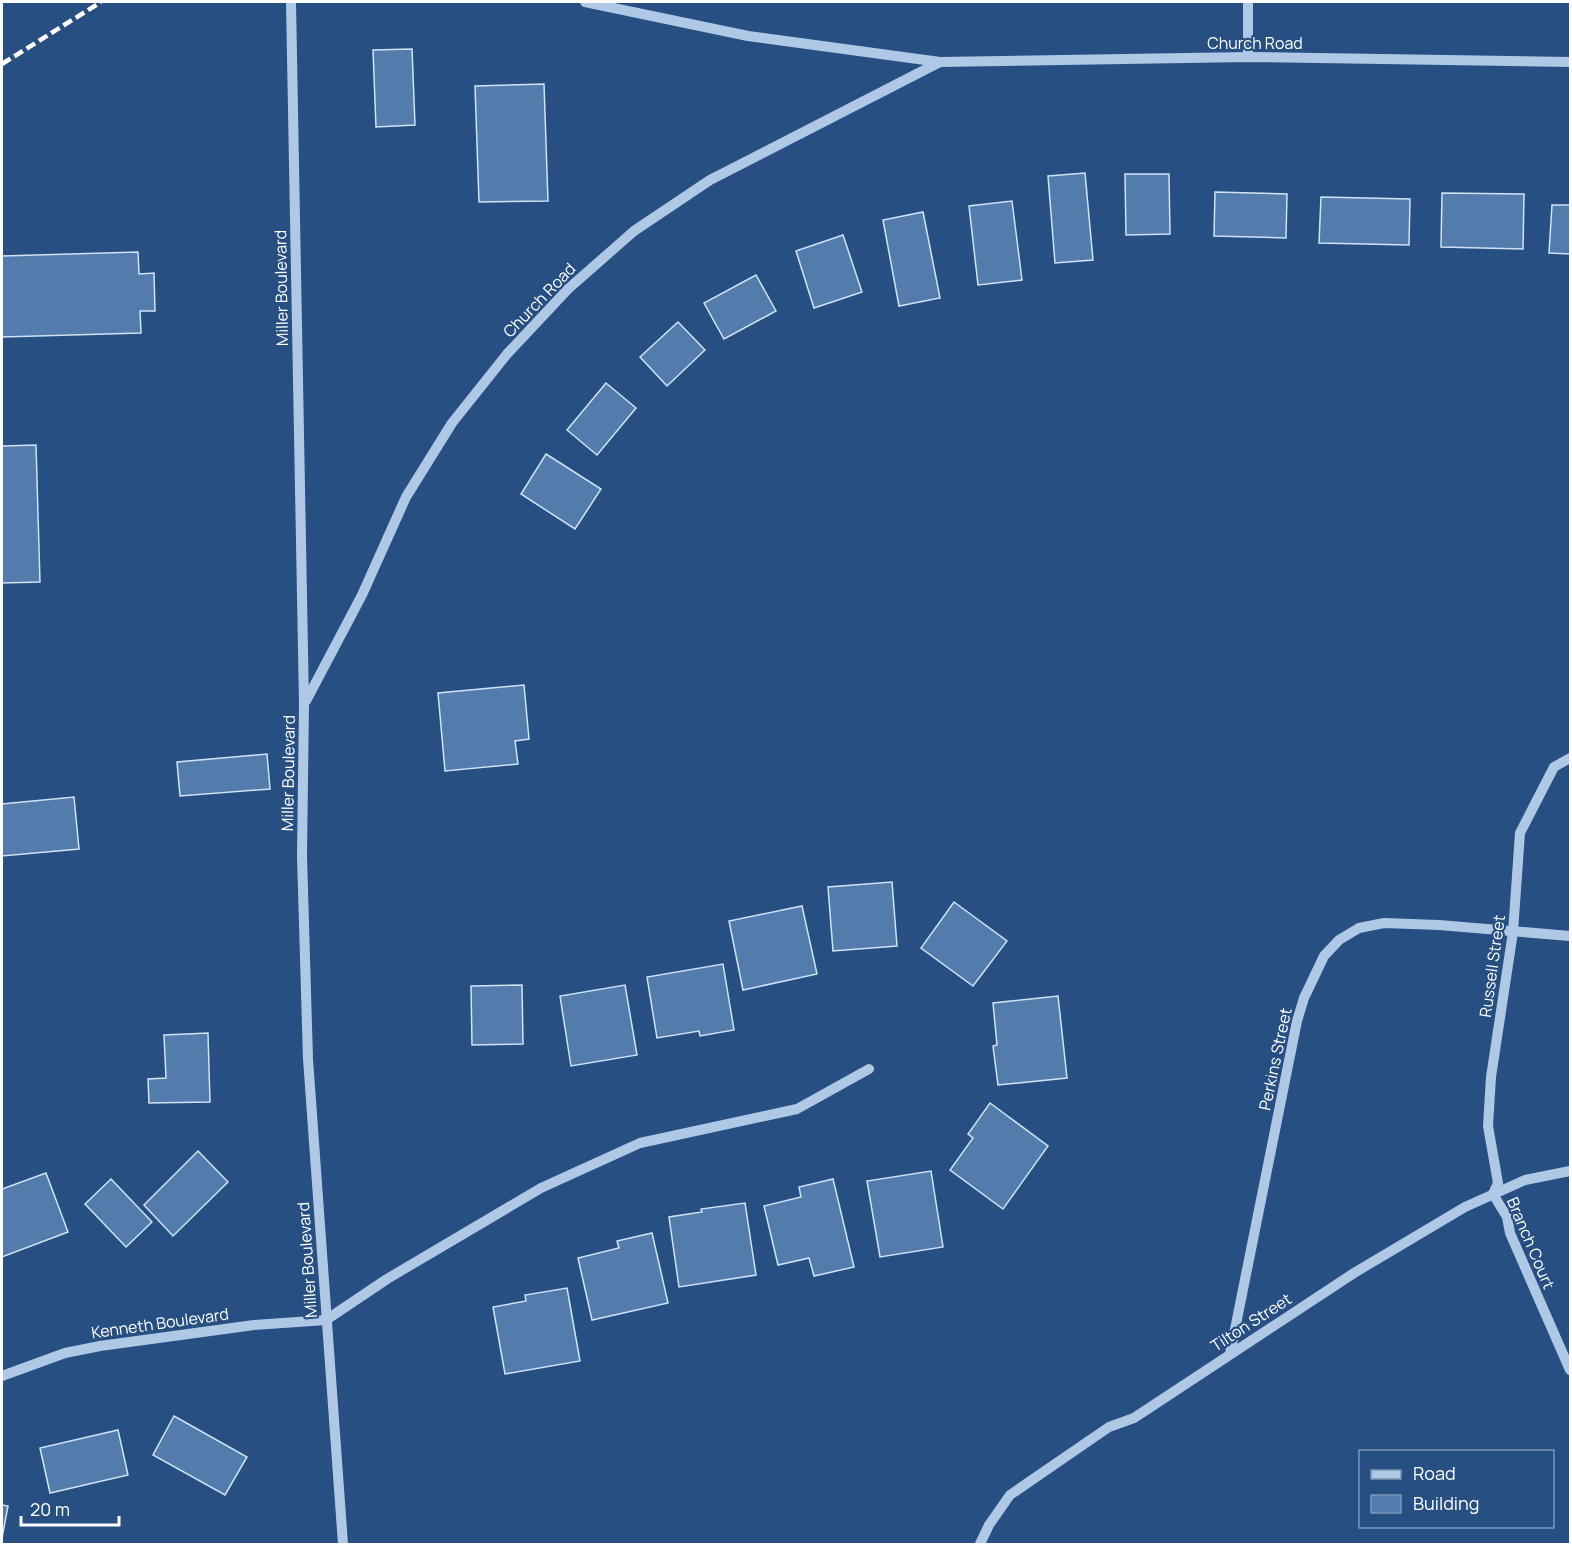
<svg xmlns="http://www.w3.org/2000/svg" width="1572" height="1546" viewBox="0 0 1572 1546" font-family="Manrope,sans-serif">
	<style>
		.building { fill: #537bac; stroke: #d2e2f5; stroke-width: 1.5 }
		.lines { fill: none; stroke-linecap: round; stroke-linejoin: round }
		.minor { stroke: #afc8e6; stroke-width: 10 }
		.rail { stroke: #fff; stroke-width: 4.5; stroke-dasharray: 10 4.5; stroke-linecap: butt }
		.labels { text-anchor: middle; stroke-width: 4.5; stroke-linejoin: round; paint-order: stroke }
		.street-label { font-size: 16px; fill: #fff; stroke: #274f82 }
	</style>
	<rect width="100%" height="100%" fill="#274f82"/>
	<g class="building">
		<path d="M412,49L415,125L376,127L373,50Z"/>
		<path d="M544,84L548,201L479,202L475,86Z"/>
		<path d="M1085,173L1093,260L1055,263L1048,176Z"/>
		<path d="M1125,174H1169L1170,234L1126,235Z"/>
		<path d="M1215,192L1287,194L1286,238L1214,236Z"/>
		<path d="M1442,193L1524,194L1523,249L1441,247Z"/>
		<path d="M1321,197L1410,199L1409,245L1319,243Z"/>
		<path d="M1012,201L1022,280L978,285L969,206Z"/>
		<path d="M1552,205H1570V254L1549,253Z"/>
		<path d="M923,212L940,298L899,306L883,220Z"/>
		<path d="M843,235L862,292L814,308L796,251Z"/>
		<path d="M138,252L139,274L154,273L155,311H140L141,333L2,337V256Z"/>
		<path d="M756,275L776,311L724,339L704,303Z"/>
		<path d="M678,322L705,350L667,386L640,357Z"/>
		<path d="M606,383L636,408L597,455L567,430Z"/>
		<path d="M36,445L40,582L2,583V446Z"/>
		<path d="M546,454L601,489L575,529L521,494Z"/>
		<path d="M524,685L529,739L515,741L518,764L445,771L438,693Z"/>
		<path d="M267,754L270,789L180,796L177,762Z"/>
		<path d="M74,797L79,849L2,856V804Z"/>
		<path d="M892,882L897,946L833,951L828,887Z"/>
		<path d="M954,902L1007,941L973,986L921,948Z"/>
		<path d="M802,906L817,974L743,990L729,921Z"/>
		<path d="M723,964L734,1030L700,1036L699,1031L657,1038L647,977Z"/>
		<path d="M522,985L523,1044L472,1045L471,986Z"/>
		<path d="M625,985L637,1055L571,1066L560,996Z"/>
		<path d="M1058,996L1067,1078L998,1085L993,1046L997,1045L993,1003Z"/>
		<path d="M208,1033L210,1102L149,1103L148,1079L166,1078L164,1035Z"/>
		<path d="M990,1103L1048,1146L1003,1209L950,1170L973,1138L968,1134Z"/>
		<path d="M198,1151L228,1182L173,1236L144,1205Z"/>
		<path d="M931,1171L943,1247L880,1257L867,1181Z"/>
		<path d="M46,1173L68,1232L2,1257V1189Z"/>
		<path d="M111,1179L152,1222L126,1247L85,1204Z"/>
		<path d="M833,1179L854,1267L814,1276L809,1258L778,1265L764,1206L801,1197L799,1187Z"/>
		<path d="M745,1203L756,1275L679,1287L669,1217L702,1212L701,1209Z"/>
		<path d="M652,1233L668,1303L592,1320L578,1258L619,1248L617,1241Z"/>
		<path d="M567,1288L580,1361L505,1374L493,1307L526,1301L525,1295Z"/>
		<path d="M174,1416L247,1457L225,1495L153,1455Z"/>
		<path d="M118,1430L128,1475L50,1493L40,1448Z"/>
		<path d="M2,1505L8,1506L2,1538Z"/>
	</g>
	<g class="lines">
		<g class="minor">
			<path d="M291,2L304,704L302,856L308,1059L343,1544"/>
			<path d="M585,2L748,36L940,62L1248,57L1570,62"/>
			<path d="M1248,2V57"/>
			<path d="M306,701L362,595L406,497L452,423L507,354L568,289L634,231L710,180L940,62"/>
			<path d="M1570,758L1554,767L1520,833L1513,932L1491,1077L1488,1126L1498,1183L1493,1194L1507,1217L1510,1233L1570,1370"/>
			<path d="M1230,1354L1297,1021L1304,998L1324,956L1339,940L1359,928L1384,923L1439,925L1570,936"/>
			<path d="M2,1376L65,1353L100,1346L254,1325L326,1320L387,1279L541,1188L640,1143L797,1109L869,1069"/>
			<path d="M980,1544L989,1525L1010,1495L1109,1427L1134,1418L1354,1273L1465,1207L1525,1180L1570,1171"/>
		</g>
		<path class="rail" d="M2,64L101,2"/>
	</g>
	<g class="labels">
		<g class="street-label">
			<text x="1255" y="49">Church Road</text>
			<text transform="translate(281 288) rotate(-91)" y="6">Miller Boulevard</text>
			<text transform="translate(539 300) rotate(-46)" y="6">Church Road</text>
			<text transform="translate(288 773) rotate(-89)" y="6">Miller Boulevard</text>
			<text transform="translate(1492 966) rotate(-82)" y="6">Russell Street</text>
			<text transform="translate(1275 1059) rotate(-78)" y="6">Perkins Street</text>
			<text transform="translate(1531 1243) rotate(67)" y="6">Branch Court</text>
			<text transform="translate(307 1260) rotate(-94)" y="6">Miller Boulevard</text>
			<text transform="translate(1251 1322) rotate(-33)" y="6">Tilton Street</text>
			<text transform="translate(160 1323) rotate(-8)" y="6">Kenneth Boulevard</text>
		</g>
	</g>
	<rect width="1572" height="1546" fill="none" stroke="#ffffff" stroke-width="6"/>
	<rect x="1359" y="1450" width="195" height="78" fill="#274f82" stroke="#7d95b4" stroke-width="1.5"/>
	<rect x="1371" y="1470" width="30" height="9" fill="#afc8e6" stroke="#7d95b4" stroke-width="1.5"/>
	<text x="1413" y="1480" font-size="18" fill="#ffffff">Road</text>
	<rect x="1371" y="1495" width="30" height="18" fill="#537bac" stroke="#7d95b4" stroke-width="1.5"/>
	<text x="1413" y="1510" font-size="18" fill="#ffffff">Building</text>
	<path d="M21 1516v9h98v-9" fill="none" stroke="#ffffff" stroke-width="3"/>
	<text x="30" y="1516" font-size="18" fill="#ffffff" stroke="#274f82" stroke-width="4.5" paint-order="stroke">20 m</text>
</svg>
